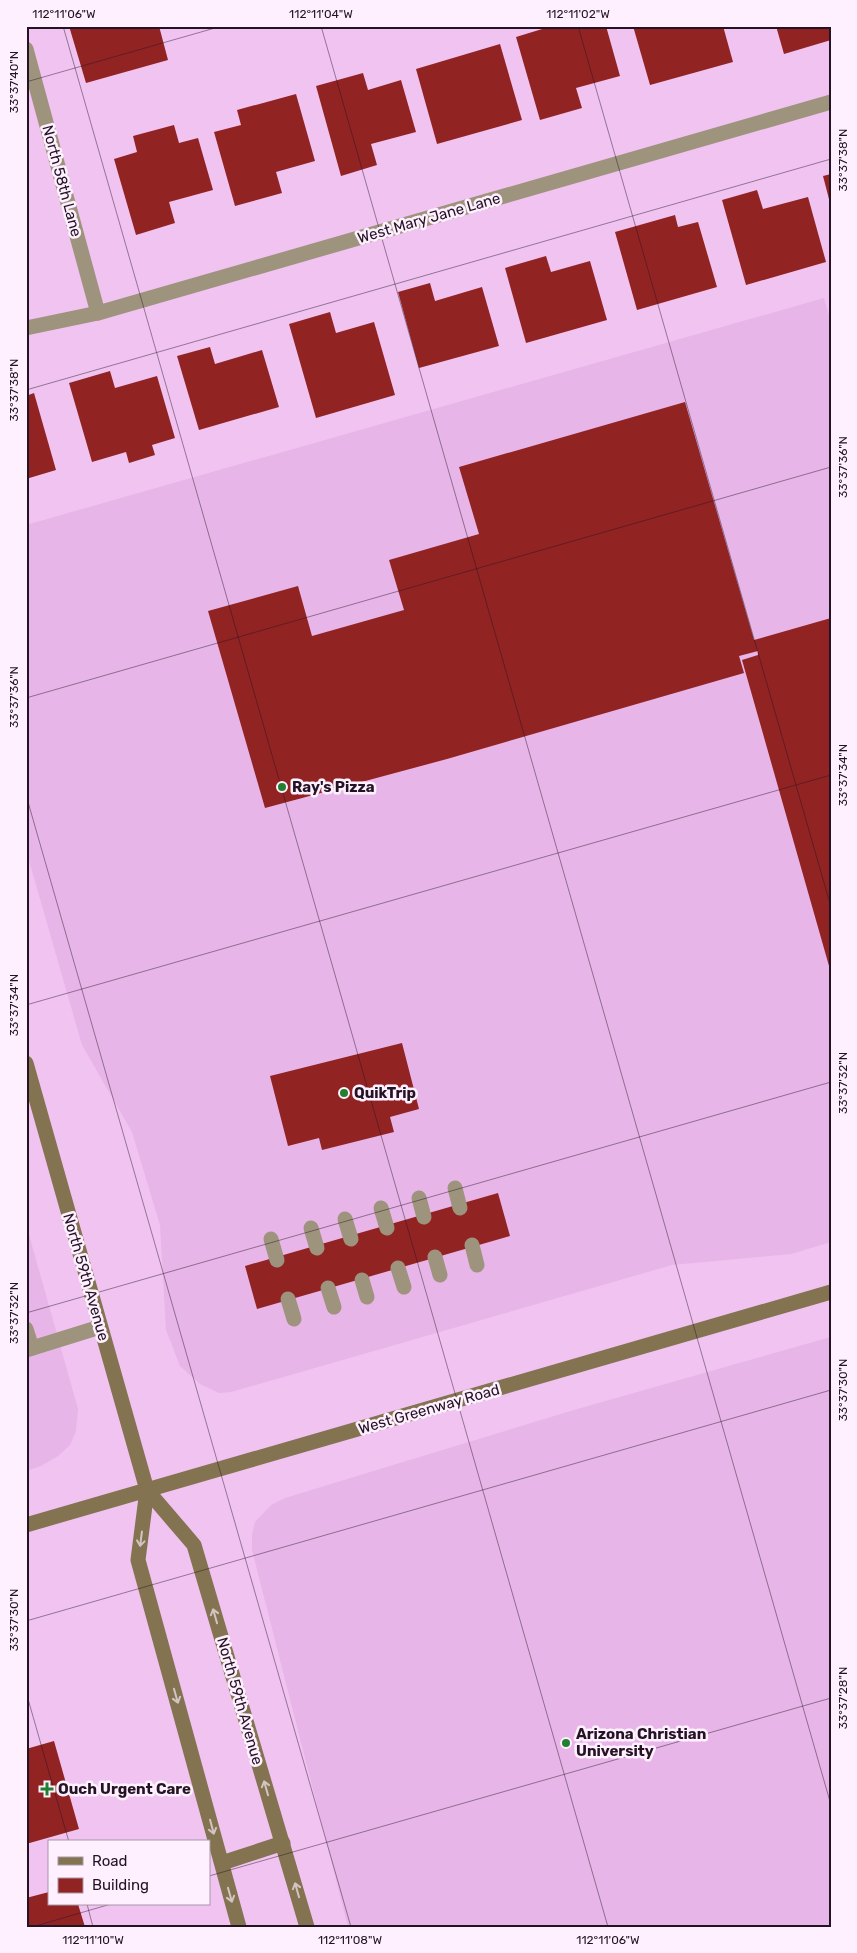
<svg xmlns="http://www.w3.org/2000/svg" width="857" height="1953" viewBox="0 0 857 1953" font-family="Rubik,sans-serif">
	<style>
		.built { fill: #e7b5e8 }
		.building { fill: #922323 }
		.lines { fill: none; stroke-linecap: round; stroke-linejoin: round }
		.lane { stroke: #9e937c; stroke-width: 15 }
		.street { stroke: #9e937c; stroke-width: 15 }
		.secondary { stroke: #837350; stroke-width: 15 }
		.oneway { stroke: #d3c4c1 }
		.ticks { fill: none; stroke: #231323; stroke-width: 1; stroke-opacity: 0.45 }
		.poi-dot { fill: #228031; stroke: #fef0fe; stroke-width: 2 }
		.labels { text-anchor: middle; stroke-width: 5; stroke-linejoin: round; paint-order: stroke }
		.street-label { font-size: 15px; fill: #231323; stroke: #fef0fe }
		.poi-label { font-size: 15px; font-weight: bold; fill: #231323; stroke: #fef0fe; text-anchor: start }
		.neatline { fill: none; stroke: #231323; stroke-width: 2 }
		.ticks-label { font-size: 12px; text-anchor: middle; fill: #231323 }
	</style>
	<rect width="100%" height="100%" fill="#f0c3f1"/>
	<g class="built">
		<path d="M824,298L831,322V1242L791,1254L672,1265L231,1392L219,1393L200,1384L180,1366L166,1330L160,1225L132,1132L82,1045L26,850V525Z"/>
		<path d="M26,1224L78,1409L76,1431L70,1445L58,1456L41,1466L26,1471Z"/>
		<path d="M831,1337V1927H348L252,1550V1535L255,1522L271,1505L285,1498L574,1410Z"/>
	</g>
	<g class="building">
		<path d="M69,26H159L168,60L86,83Z"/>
		<path d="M552,26H606L620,76L576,88L582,108L540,120L516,37Z"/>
		<path d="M633,26H723L733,62L650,85Z"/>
		<path d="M776,26H831V40L784,54Z"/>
		<path d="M500,44L522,120L437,144L416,69Z"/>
		<path d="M363,73L368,90L401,80L416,132L371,144L377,165L341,176L316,86Z"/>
		<path d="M296,94L315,161L276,172L282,193L235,206L214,132L241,125L237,110Z"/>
		<path d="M174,125L179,143L198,138L213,190L169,202L175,223L136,235L114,159L137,152L133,136Z"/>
		<path d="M831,174V203H830L823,176Z"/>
		<path d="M757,190L763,209L808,197L826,262L746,285L722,200Z"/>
		<path d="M675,215L678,227L698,222L717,287L637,310L615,232Z"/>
		<path d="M546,256L551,272L590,261L607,320L526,343L505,268Z"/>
		<path d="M430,283L435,301L482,287L499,346L419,368L398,292Z"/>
		<path d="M330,312L336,333L374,322L395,395L316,418L289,324Z"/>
		<path d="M210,347L215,364L262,350L279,407L199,430L177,356Z"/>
		<path d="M110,371L115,388L157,376L175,438L152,445L155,455L129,463L126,452L92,462L69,383Z"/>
		<path d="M34,393L56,470L26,479V396Z"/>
		<path d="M685,402L754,640L831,618V973L742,660L758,655V651L739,656L744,673L447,759L265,808L208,611L298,586L312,636L404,610L389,560L479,534L459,467Z"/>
		<path d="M402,1043L419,1109L390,1117L394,1132L322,1150L319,1138L288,1146L270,1076Z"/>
		<path d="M498,1193L510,1236L257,1309L245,1266Z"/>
		<path d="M54,1741L79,1829L26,1844V1749Z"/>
		<path d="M49,1892V1904H78L85,1927H26V1898Z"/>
	</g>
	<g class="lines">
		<g class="lane">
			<path d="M455,1188L460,1208"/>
			<path d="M419,1198L424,1217"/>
			<path d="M381,1208L387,1228"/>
			<path d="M345,1219L351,1239"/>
			<path d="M311,1228L317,1248"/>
			<path d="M271,1239L277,1260"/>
			<path d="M472,1245L477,1265"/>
			<path d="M435,1257L440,1275"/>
			<path d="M398,1268L404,1287"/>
			<path d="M362,1280L367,1297"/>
			<path d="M328,1288L334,1307"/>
			<path d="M288,1299L294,1319"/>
			<path d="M26,1329L32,1348"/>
			<path d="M26,1350L100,1327"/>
		</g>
		<g class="street">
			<path d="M26,49L98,313"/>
			<path d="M26,328L98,313L831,102"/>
		</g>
		<g class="secondary">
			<path d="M26,1063L147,1490L138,1560L239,1927"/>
			<path d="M147,1490L194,1545L307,1927"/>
			<path d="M26,1525L831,1292"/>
			<path d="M222,1863L283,1843"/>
		</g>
	</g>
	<defs><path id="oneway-shaft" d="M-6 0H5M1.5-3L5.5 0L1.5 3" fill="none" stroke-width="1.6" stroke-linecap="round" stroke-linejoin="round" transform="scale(1.25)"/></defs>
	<g class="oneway">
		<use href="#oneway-shaft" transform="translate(141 1539) rotate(97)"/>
		<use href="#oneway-shaft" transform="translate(215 1616) rotate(-106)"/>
		<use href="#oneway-shaft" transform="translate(176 1696) rotate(74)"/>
		<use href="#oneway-shaft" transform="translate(266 1788) rotate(-106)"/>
		<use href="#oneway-shaft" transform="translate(212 1827) rotate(75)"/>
		<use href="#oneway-shaft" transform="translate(297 1890) rotate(-106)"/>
		<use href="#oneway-shaft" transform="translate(230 1895) rotate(74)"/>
	</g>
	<path class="ticks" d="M63,26L608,1927M321,26L831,1805M578,26L831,907M26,82L222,26M26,390L831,159M26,698L831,467M26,795L351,1927M26,1005L831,775M26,1313L831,1082M26,1621L831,1390M26,1692L69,1842M209,1876L831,1698M87,1904L93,1927M32,1927L111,1904"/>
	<g class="poi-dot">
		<circle cx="282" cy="787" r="5"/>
		<circle cx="344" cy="1093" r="5"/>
		<circle cx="566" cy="1743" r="5"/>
		<path d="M44.5 1781.5h5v5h5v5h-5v5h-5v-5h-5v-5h5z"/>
	</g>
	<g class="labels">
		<g class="street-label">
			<text transform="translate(62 181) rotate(75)" y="5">North 58th Lane</text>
			<text transform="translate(429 218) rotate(-16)" y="5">West Mary Jane Lane</text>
			<text transform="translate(86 1277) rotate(74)" y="5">North 59th Avenue</text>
			<text transform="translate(429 1409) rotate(-16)" y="5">West Greenway Road</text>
			<text transform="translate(240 1701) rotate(74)" y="5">North 59th Avenue</text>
		</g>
		<g class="poi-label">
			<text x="292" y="792">Ray's Pizza</text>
			<text x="354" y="1098">QuikTrip</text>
			<text x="576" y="1739">Arizona Christian<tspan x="576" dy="17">University</tspan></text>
			<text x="58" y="1794">Ouch Urgent Care</text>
		</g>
	</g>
	<rect width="857" height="1953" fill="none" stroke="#fef0fe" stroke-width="55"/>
	<rect x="48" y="1840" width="162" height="65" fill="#fef0fe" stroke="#a698a6"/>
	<rect x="58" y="1857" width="25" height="8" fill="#837350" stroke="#a698a6"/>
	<text x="92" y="1866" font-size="15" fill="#231323">Road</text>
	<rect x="58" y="1878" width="25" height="15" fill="#922323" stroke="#a698a6"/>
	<text x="92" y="1890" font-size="15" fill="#231323">Building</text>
	<rect x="28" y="28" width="802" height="1898" class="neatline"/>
	<g class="ticks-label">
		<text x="64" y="18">112°11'06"W</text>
		<text x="321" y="18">112°11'04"W</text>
		<text x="578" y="18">112°11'02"W</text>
		<text transform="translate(14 82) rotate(-90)" y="4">33°37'40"N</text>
		<text transform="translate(843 160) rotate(-90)" y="4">33°37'38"N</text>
		<text transform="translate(14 390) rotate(-90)" y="4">33°37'38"N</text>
		<text transform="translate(843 467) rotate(-90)" y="4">33°37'36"N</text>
		<text transform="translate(14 697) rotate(-90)" y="4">33°37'36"N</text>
		<text transform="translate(843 775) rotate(-90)" y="4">33°37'34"N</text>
		<text transform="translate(14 1005) rotate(-90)" y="4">33°37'34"N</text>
		<text transform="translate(843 1083) rotate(-90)" y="4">33°37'32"N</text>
		<text transform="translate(14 1313) rotate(-90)" y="4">33°37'32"N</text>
		<text transform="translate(843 1390) rotate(-90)" y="4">33°37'30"N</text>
		<text transform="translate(14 1620) rotate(-90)" y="4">33°37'30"N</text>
		<text transform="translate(843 1698) rotate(-90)" y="4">33°37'28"N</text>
		<text x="93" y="1944">112°11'10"W</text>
		<text x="350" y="1944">112°11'08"W</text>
		<text x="608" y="1944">112°11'06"W</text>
	</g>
</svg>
